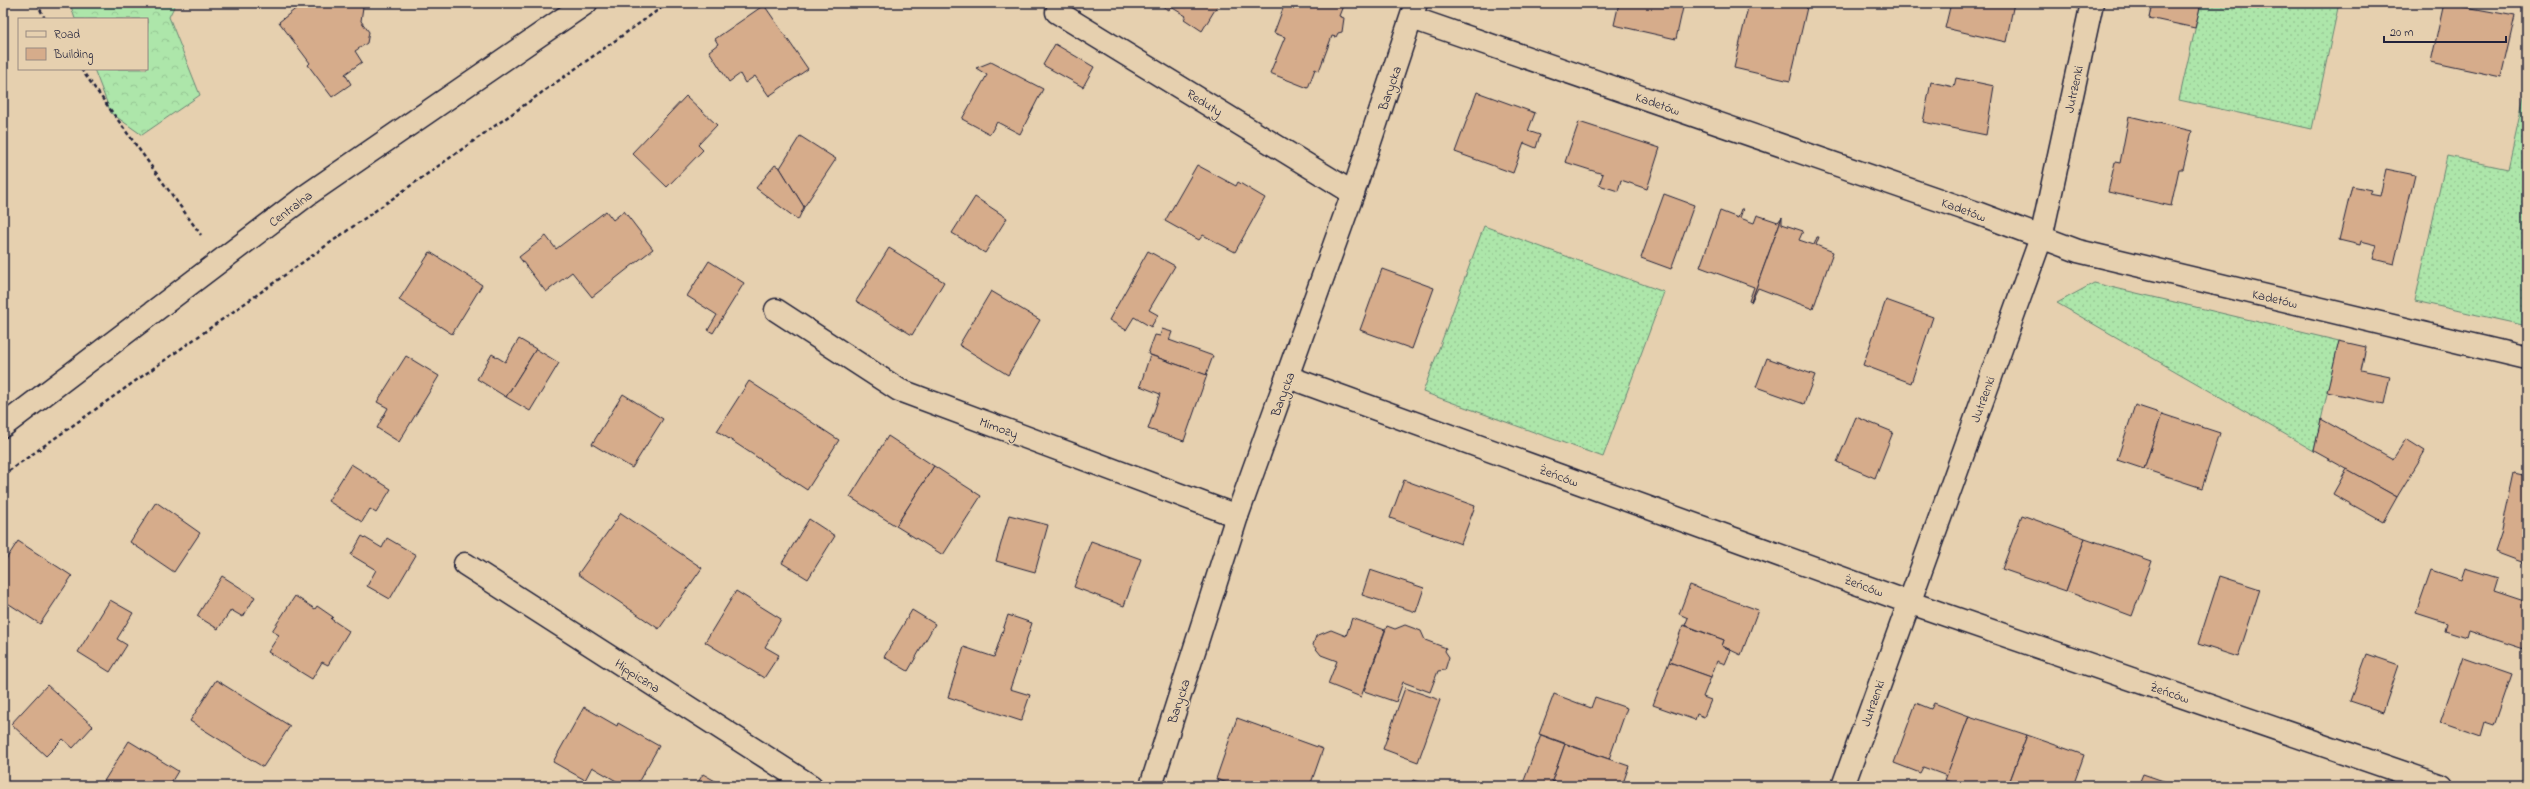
<svg xmlns="http://www.w3.org/2000/svg" width="2530" height="789" viewBox="0 0 2530 789" font-family="'Indie Flower',sans-serif">
	<style>
		.grass { fill: url(#grass-dots); stroke: #688472 }
		.forest { fill: url(#forest-crowns); stroke: #688472 }
		.building { fill: #d6ac8b; stroke: #22223b }
		.lines { fill: none; stroke-linecap: round; stroke-linejoin: round }
		.minor-casing { stroke: #22223b; stroke-width: 25 }
		.path { stroke: #22223b; stroke-width: 2.5; stroke-dasharray: 4 3; stroke-linecap: butt }
		.minor { stroke: #e6d0af; stroke-width: 22 }
		.labels { text-anchor: middle; stroke-width: 3; stroke-linejoin: round; paint-order: stroke }
		.street-label { font-size: 13px; fill: #22223b; stroke: #e6d0af }
	</style>
	<defs>
		<pattern id="grass-dots" width="8" height="8" patternUnits="userSpaceOnUse"><rect width="8" height="8" fill="#ade6aa"/><path d="M2 2h.1M6 6h.1" fill="none" stroke="#95c593" stroke-width="1.8" stroke-linecap="round"/></pattern>
		<pattern id="forest-crowns" width="20" height="18" patternUnits="userSpaceOnUse"><rect width="20" height="18" fill="#ade6aa"/><path d="M2 6a3 3 0 1 1 6 0M12 15a3 3 0 1 1 6 0" fill="none" stroke="#95c593"/></pattern>
	</defs>
	<rect width="100%" height="100%" fill="#e6d0af"/>
	<filter id="ink" filterUnits="userSpaceOnUse"><feTurbulence type="fractalNoise" baseFrequency=".025" numOctaves="2"/><feDisplacementMap in="SourceGraphic" scale="8" xChannelSelector="R" yChannelSelector="G"/><feConvolveMatrix kernelMatrix="1 2 1 2 8 2 1 2 1" color-interpolation-filters="sRGB"/></filter>
	<g filter="url(#ink)">
		<g class="grass">
			<path d="M2201,3H2339L2312,129L2179,100Z"/>
			<path d="M2527,82V326L2415,301L2447,156L2508,169Z"/>
			<path d="M1484,226L1664,292L1603,457L1423,392Z"/>
			<path d="M2094,283L2339,341L2314,451L2057,303Z"/>
		</g>
		<path class="forest" d="M70,3H176L169,17L200,95L142,135L111,113L94,69H147V19H75Z"/>
		<g class="building">
			<path d="M303,3H348L363,7L361,21L369,32L367,43L355,51L362,62L345,74L351,84L332,97L308,65L310,63L279,22Z"/>
			<path d="M1157,3H1219L1202,31L1184,19L1186,16L1171,7L1169,10Z"/>
			<path d="M1285,3H1344L1339,16L1344,18L1342,32L1338,33L1336,37L1332,36L1319,71L1315,69L1308,88L1270,73L1285,37L1274,33Z"/>
			<path d="M1617,3H1684L1676,39L1614,25L1619,3Z"/>
			<path d="M1749,3H1808L1790,81L1734,68Z"/>
			<path d="M1951,3H2014L2006,42L1945,28Z"/>
			<path d="M2152,3H2201L2195,28L2149,18Z"/>
			<path d="M2444,3L2515,16L2501,77L2431,62Z"/>
			<path d="M764,5L808,69L769,96L755,76L745,83L740,74L729,82L709,51L718,44L715,39Z"/>
			<path d="M1055,44L1094,67L1083,87L1043,65Z"/>
			<path d="M991,62L1043,89L1020,134L997,122L990,134L962,119L987,75L976,68Z"/>
			<path d="M1956,78L1994,86L1986,135L1923,122L1931,82L1954,87Z"/>
			<path d="M1477,92L1535,113L1528,131L1540,135L1536,148L1524,143L1513,173L1455,152Z"/>
			<path d="M686,96L717,125L698,145L703,150L667,187L632,153Z"/>
			<path d="M2129,116L2192,131L2183,169H2179L2171,206L2108,192L2115,162L2120,163Z"/>
			<path d="M1579,122L1660,148L1647,189L1621,180L1618,191L1599,185L1603,174L1565,162Z"/>
			<path d="M800,136L836,159L804,207L780,168Z"/>
			<path d="M775,165L780,168L804,207L798,220L756,188Z"/>
			<path d="M1197,165L1236,186L1238,182L1265,198L1235,252L1203,235L1199,240L1165,221Z"/>
			<path d="M2386,169L2415,175L2394,264L2373,259L2377,245L2361,241L2360,245L2339,240L2352,186L2371,190L2369,194L2380,196Z"/>
			<path d="M1664,194L1694,205L1671,269L1641,258Z"/>
			<path d="M975,197L1007,218L985,253L952,233Z"/>
			<path d="M1741,209H1743L1740,218L1754,223L1757,215L1778,222L1782,217L1751,302L1749,301L1754,287L1700,267L1720,211L1738,218Z"/>
			<path d="M606,211L613,220L624,211L653,249L592,297L572,272L546,292L519,257L546,236L556,249Z"/>
			<path d="M1782,217V224L1803,231L1799,240L1814,245L1817,237H1819L1816,245L1833,252L1813,309L1758,288L1751,302Z"/>
			<path d="M889,248L944,282L912,335L856,301Z"/>
			<path d="M1148,251L1175,266L1149,310L1158,315L1151,327L1134,317L1126,330L1109,320Z"/>
			<path d="M430,252L482,285L452,334L399,300Z"/>
			<path d="M709,261L744,283L713,333L708,330L717,315L687,296Z"/>
			<path d="M1382,269L1434,288L1412,349L1360,330Z"/>
			<path d="M991,291L1040,320L1008,375L959,345Z"/>
			<path d="M1886,300L1933,317L1911,383L1863,365Z"/>
			<path d="M1162,329L1172,332L1169,340L1213,356L1206,375L1148,354L1155,335L1160,336Z"/>
			<path d="M519,339L536,349L506,397L477,379L492,354L505,362Z"/>
			<path d="M2339,341L2366,347L2361,370L2390,376L2384,404L2327,392Z"/>
			<path d="M536,349L559,363L530,411L506,397Z"/>
			<path d="M1150,355L1207,375L1184,441L1148,429L1160,394L1140,386Z"/>
			<path d="M406,356L439,376L399,442L377,428L388,408L377,402Z"/>
			<path d="M1767,358L1815,375L1804,404L1756,387Z"/>
			<path d="M749,381L839,440L807,490L717,431Z"/>
			<path d="M623,394L663,419L632,468L592,444Z"/>
			<path d="M2135,405L2162,414L2144,469L2117,460Z"/>
			<path d="M2162,414L2220,433L2202,488L2144,469Z"/>
			<path d="M1856,417L1893,432L1875,478L1837,462Z"/>
			<path d="M2321,419L2393,459L2406,439L2425,451L2397,497L2314,451Z"/>
			<path d="M888,436L934,466L896,526L850,497Z"/>
			<path d="M351,464L391,489L376,513L370,509L362,522L328,501Z"/>
			<path d="M934,466L981,496L943,555L896,526Z"/>
			<path d="M2347,469L2397,497L2383,522L2333,494Z"/>
			<path d="M2514,473L2527,476V564L2495,552L2501,534Z"/>
			<path d="M1404,480L1475,506L1461,544L1390,518Z"/>
			<path d="M156,502L200,533L174,572L130,542Z"/>
			<path d="M621,513L702,568L659,629L578,574Z"/>
			<path d="M1009,515L1048,525L1035,572L996,561Z"/>
			<path d="M2022,515L2085,538L2066,591L2002,569Z"/>
			<path d="M809,519L835,536L808,579L782,563Z"/>
			<path d="M362,536L382,548L387,538L416,555L390,599L367,586L376,570L351,555Z"/>
			<path d="M2085,538L2152,561L2132,616L2066,591Z"/>
			<path d="M18,541L72,576L40,624L3,600V564Z"/>
			<path d="M1091,541L1141,559L1124,606L1074,587Z"/>
			<path d="M2465,568L2498,578L2494,591L2527,602V650L2469,631L2467,638L2445,631L2447,623L2416,613L2431,570L2461,580Z"/>
			<path d="M1370,570L1424,588L1416,612L1362,595Z"/>
			<path d="M222,576L255,597L243,617L231,610L218,629L197,616Z"/>
			<path d="M2220,576L2260,589L2238,657L2198,644Z"/>
			<path d="M1690,585L1758,610L1741,655L1722,646L1724,640L1685,625L1688,618L1679,614Z"/>
			<path d="M736,591L781,619L765,647L779,655L764,678L705,642Z"/>
			<path d="M295,596L315,609L317,606L333,617L331,619L349,631L328,665L322,662L312,679L268,652L279,635L272,631Z"/>
			<path d="M110,600L133,613L117,639L127,645L110,672L78,652Z"/>
			<path d="M912,610L935,624L908,671L884,657Z"/>
			<path d="M1008,615L1032,623L1010,689L1030,695L1021,721L948,697L964,647L994,657Z"/>
			<path d="M1352,618L1385,630L1361,697L1328,684L1337,661L1321,655L1313,645L1316,636L1331,630L1346,636Z"/>
			<path d="M1405,625L1421,631L1425,640L1446,648L1445,651L1449,657L1445,670L1438,671L1430,692L1403,682L1396,702L1364,691L1387,626L1395,629Z"/>
			<path d="M1683,625L1724,640L1722,646L1731,650L1725,664L1717,661L1711,677L1669,662Z"/>
			<path d="M2367,654L2399,665L2383,712L2350,701Z"/>
			<path d="M2463,657L2512,674L2494,726L2485,723L2481,737L2440,723Z"/>
			<path d="M1669,662L1711,677L1703,697L1711,700L1704,717L1697,714L1695,720L1653,705Z"/>
			<path d="M216,680L290,726L263,767L190,721Z"/>
			<path d="M47,685L93,726L73,748L63,739L46,756L11,724Z"/>
			<path d="M1405,688L1440,700L1418,762L1383,749Z"/>
			<path d="M1554,694L1591,708L1595,697L1627,708L1609,759L1539,734Z"/>
			<path d="M1916,703L1931,709L1934,703L1969,716L1947,776L1923,767L1920,773L1894,763Z"/>
			<path d="M584,707L617,726L618,723L659,746L636,786H625L592,767L585,780L553,762Z"/>
			<path d="M1969,716L2027,735L2008,786H1962L1945,780Z"/>
			<path d="M1237,718L1323,749L1310,786H1236L1216,779Z"/>
			<path d="M1541,735L1565,744L1552,781L1556,782L1554,786H1522Z"/>
			<path d="M2027,735L2084,755L2073,786H2008Z"/>
			<path d="M129,741L178,771L169,786H101Z"/>
			<path d="M1565,744L1629,766L1622,786H1565L1552,781Z"/>
			<path d="M703,774L724,786H696Z"/>
			<path d="M2143,774L2178,786H2138Z"/>
			<path d="M1413,780L1430,786H1410Z"/>
		</g>
		<g class="lines">
			<defs>
				<g id="minor">
					<path d="M1057,12L1353,193"/>
					<path d="M1412,18L1977,213L2078,251L2527,358"/>
					<path d="M776,310L899,390L1237,516"/>
					<path d="M1288,377L1908,602L2442,786"/>
					<path d="M3,426L307,195L586,3"/>
					<path d="M465,564L811,786"/>
					<path d="M1151,786L1237,516L1353,193L1416,3"/>
					<path d="M1843,786L2041,238L2092,3"/>
				</g>
			</defs>
			<use href="#minor" class="minor-casing"/>
			<g class="path">
				<path d="M37,3L45,19"/>
				<path d="M81,69L201,235"/>
				<path d="M3,475L668,3"/>
			</g>
			<use href="#minor" class="minor"/>
		</g>
	</g>
	<g class="labels">
		<g class="street-label">
			<text transform="translate(1389 88) rotate(-71)" y="5">Barycka</text>
			<text transform="translate(2073 89) rotate(-78)" y="5">Jutrzenki</text>
			<text transform="translate(1205 102) rotate(32)" y="5">Reduty</text>
			<text transform="translate(1658 103) rotate(19)" y="5">Kadetów</text>
			<text transform="translate(290 208) rotate(-37)" y="5">Centralna</text>
			<text transform="translate(1964 209) rotate(20)" y="5">Kadetów</text>
			<text transform="translate(2275 298) rotate(13)" y="5">Kadetów</text>
			<text transform="translate(1282 394) rotate(-70)" y="5">Barycka</text>
			<text transform="translate(1982 399) rotate(-70)" y="5">Jutrzenki</text>
			<text transform="translate(999 427) rotate(20)" y="5">Mimozy</text>
			<text transform="translate(1559 475) rotate(20)" y="5">Żeńców</text>
			<text transform="translate(1864 585) rotate(20)" y="5">Żeńców</text>
			<text transform="translate(638 675) rotate(33)" y="5">Hippiczna</text>
			<text transform="translate(2170 692) rotate(19)" y="5">Żeńców</text>
			<text transform="translate(1178 701) rotate(-72)" y="5">Barycka</text>
			<text transform="translate(1872 703) rotate(-71)" y="5">Jutrzenki</text>
		</g>
	</g>
	<rect width="2530" height="789" fill="none" stroke="#e6d0af" stroke-width="16"/>
	<rect x="8" y="8" width="2514" height="773" fill="none" stroke="#22223b" stroke-width="1.5" filter="url(#ink)"/>
	<rect x="18" y="18" width="130" height="52" fill="#e6d0af" stroke="#988a81"/>
	<rect x="26" y="31" width="20" height="6" fill="#e6d0af" stroke="#988a81"/>
	<text x="54" y="38" font-size="12" fill="#22223b">Road</text>
	<rect x="26" y="48" width="20" height="12" fill="#d6ac8b" stroke="#988a81"/>
	<text x="54" y="58" font-size="12" fill="#22223b">Building</text>
	<path d="M2384 36v6h122v-6" fill="none" stroke="#22223b" stroke-width="2"/>
	<text x="2390" y="36" font-size="12" fill="#22223b" stroke="#e6d0af" stroke-width="3" paint-order="stroke">20 m</text>
</svg>
